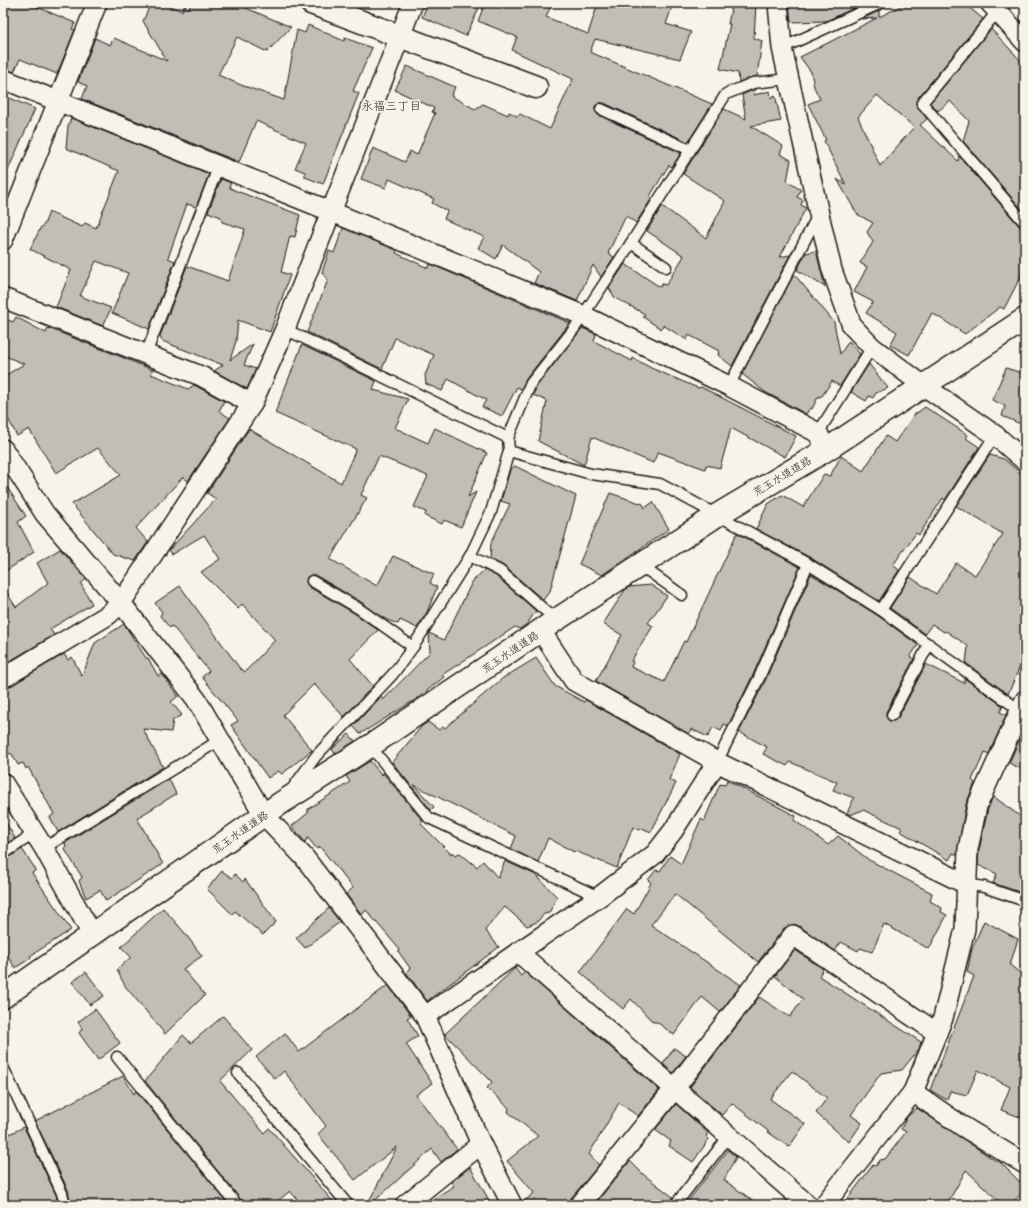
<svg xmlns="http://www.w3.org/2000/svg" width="1028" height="1208" viewBox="0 0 1028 1208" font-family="'Shantell Sans','Klee One',sans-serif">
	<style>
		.building { fill: #c0beb5; stroke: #1c1c1c; fill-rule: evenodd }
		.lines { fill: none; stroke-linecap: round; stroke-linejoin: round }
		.lane-casing { stroke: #1c1c1c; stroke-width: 13 }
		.street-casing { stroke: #1c1c1c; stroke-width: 22 }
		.secondary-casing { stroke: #1c1c1c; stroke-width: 25 }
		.path { stroke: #1c1c1c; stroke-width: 2.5; stroke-dasharray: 1 3; stroke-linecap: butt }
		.lane { stroke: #f7f3e8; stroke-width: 10 }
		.street { stroke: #f7f3e8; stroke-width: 19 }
		.secondary { stroke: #f7f3e8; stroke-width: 22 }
		.rail-casing { stroke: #1c1c1c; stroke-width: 4.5 }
		.rail { stroke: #f7f3e8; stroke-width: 3; stroke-dasharray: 9; stroke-linecap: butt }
		.labels { text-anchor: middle; stroke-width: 4; stroke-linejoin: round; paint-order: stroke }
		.street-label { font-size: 11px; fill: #1c1c1c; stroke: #f7f3e8 }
		.neighbourhood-label { font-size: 12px; fill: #1c1c1c; stroke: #f7f3e8 }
	</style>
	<rect width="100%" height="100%" fill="#f7f3e8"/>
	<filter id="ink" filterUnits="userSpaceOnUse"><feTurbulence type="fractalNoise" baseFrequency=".025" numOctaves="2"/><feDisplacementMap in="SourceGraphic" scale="8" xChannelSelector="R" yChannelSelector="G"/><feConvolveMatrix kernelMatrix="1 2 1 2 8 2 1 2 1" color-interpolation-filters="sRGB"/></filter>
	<g filter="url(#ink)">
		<g class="building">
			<path d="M3,3H28L75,23L72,29L75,30L57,74L20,59L14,72L3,68Z"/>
			<path d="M151,3H163L182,11L184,6L189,8L191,3H234L291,27L267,52L237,37L218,75L241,85L284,100L297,30L305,33L308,25L344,41L345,38L372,48L353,91L359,93L323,184L305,177V172L295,168L306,143L256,121L239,162L82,99L87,86L78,82L95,38L110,45L114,38L167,61L143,21Z"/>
			<path d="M428,3H467L479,8L466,36L422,17Z"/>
			<path d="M485,3H552L546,17L588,34L598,3H662L672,7L666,24L691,32L680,59L595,39L590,52L712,104L688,142L604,103H600L595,106V110L598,115L681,153L672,167L669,165L650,196L652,198L636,223L626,216L608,253L614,257L601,277L593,265L577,301L534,283L539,272L503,245L496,259L478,248L484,237L444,219L447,211L432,203L434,199L389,179L386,188L361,179L373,148L405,162L410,151L417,155L435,113L432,112L434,108L395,90L407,66L455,87L451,96L475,109L483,104L508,115L509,112L517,116L520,114L550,129L573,79L512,50L517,37L478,21Z"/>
			<path d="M732,3H756L754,38L762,41L757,76L739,82L738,73L720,69L730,24H728Z"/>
			<path d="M789,3H865L826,21L791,22Z"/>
			<path d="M907,3H964L983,19L917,99L916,104L927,119L920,125L958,161L959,156L1020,227L1025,229V268L1004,309L1000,307L965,334L932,313L909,355L890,345L897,332L866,313L873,302L854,292L867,267L860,263L873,242L867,232L873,223L857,214L837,179L846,185L824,141L826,140L808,104L820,99L814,87L811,72L800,57L877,18L862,19L879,11V17ZM877,95L914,127L880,166L858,117Z"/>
			<path d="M991,29L1025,65V213L963,141L969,121L950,101L938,111L930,103Z"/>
			<path d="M755,89L754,95L770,91L771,98L775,95L781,121L751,126L783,146L780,154L791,160L787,181L801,190L797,197L803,200L801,205L806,208L780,257L790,255L732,366L718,355L719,351L689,335L687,340L663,325L661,329L643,317L645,314L615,298L609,288L625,264L660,287L662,284L666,285L684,256L647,231L662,206L706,238L725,201L683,174L724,109L746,119L742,95Z"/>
			<path d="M3,91L5,92L3,95L35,109L4,179Z"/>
			<path d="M71,118L209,174L196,207L187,204L168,258L175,261L149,329L112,313L128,273L96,261L80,296L111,308L103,326L56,307L71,270L30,249L41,227L44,225L49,212L82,227L85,223L96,228L119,171L66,148L68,126Z"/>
			<path d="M221,179L231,183L229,187L234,190L300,215L295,237L290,236L281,272L290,275L270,332L238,320L236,341L230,360L253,344L244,365L256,369L247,389L214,371L223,365L162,341L160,336L187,266L228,281L245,229L222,222L221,217L208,212Z"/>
			<path d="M343,228L397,250L396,253L428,268L430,264L570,323L526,379L521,389L517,387L502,416L482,407L486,400L448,379L442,391L426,384L425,375L434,355L395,338L382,369L307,332L328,280L322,272L329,251L334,253Z"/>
			<path d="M816,251L825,287L797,270L806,253Z"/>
			<path d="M794,274L834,322L840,354L849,341L860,354L840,386L832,381L822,396L818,397L812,409L810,408L806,414L765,392L742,374Z"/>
			<path d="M16,317L46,333L48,328L119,356L153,370L151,374L188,389L194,385L196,386L224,401L219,411L230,418L188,481L183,477L136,528L148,542L135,561L113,554L72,504L121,475L98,448L56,473L29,429L17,436L3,409V377L24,364L3,355V318L13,322Z"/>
			<path d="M582,328L596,334L594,341L632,361L633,358L651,368L698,388L701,387L796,436L785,457L731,428L720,468L706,465L705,469L658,452L653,463L592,437L584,465L538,441L547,401L533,395L537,386Z"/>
			<path d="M302,345L376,381L373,390L408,399L395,428L428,443L435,428L487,453L468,497L476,492L461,527L444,520L442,524L425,516L426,512L414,507L428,476L379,456L361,495L367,498L330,559L377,586L393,556L434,574L430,583L437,587L427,612L417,628L400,620L398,624L387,620L361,602L315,575H312L307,577L306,581L309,587L354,613L378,630L350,659L373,686L344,717L314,684L283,715L312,750L282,774L278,771L268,778L231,725L238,721L202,677L209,671L172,626L170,628L160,616L162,612L155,603L180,586L241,670L242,669L245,672L275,640L242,604L238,609L201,572L220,559L204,535L172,554L169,550L216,499L207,493L249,429L341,483L356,449L275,413Z"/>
			<path d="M869,364L888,388L876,393L873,398L869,396L866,401L851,392Z"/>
			<path d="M1006,368L1025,374V426L1002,416L1005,406L992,400Z"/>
			<path d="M925,407L968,435L966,438L979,447L945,500L943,498L919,535L916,533L893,565L899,570L879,601L811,558L756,529L768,504L782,495L803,507L824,474L830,476L841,456L863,471L886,436L895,442L914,415Z"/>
			<path d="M990,455L1004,459L1025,477V655L1008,694L966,663L968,646L946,631L944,632L932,624L925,634L890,608L910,577L936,594L956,563L975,575L1003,534L956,506Z"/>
			<path d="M515,466L576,496L550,591L543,600L504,566L490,559L491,543L510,504L501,501L510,470Z"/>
			<path d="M3,481L26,516L18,522L34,552L3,573Z"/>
			<path d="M610,493L643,504L645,508L653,502L669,529L602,575L579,564Z"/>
			<path d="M737,533L800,567L753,675L728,726L724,724L721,731L713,727L708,737L691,729L689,734L596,681L622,635L603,624L625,590L629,587L651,585L667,596L648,623L653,626L631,661L633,662L631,667L664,682L684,641L686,642Z"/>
			<path d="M60,549L86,579L81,584L92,604L50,629L54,635L3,665V587L16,607L48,583L37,563Z"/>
			<path d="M484,570L496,576L536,611L527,624L520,629L515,627L442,675L444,677L418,698L360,734L353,726L381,697L383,700L430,652L429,633L444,640L472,582Z"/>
			<path d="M811,574L877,615L918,645L910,657L914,659L886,712V716L889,721H893L898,718L926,664L964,683V678L1003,706L1000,712L1006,715L989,754L985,752L972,780L975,783L966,804L957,855L953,853L949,860L900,831L902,828L863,810L850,815L847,813L854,798L833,790L837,782L790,762L787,766L763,754L767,747L739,732L765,681Z"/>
			<path d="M124,624L146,658H148L158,676L162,674L178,696L171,702L182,715L173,720L171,732L143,729L163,767L58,832L50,817L54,814L28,767L26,769L23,763L18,765L12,754L6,753L3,747V689L9,687L64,654L68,660L72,657L82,676L95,643Z"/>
			<path d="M536,658L555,686L584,702L586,700L680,754L669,780L676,783L651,832L642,828L640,830L633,827L617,868L575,851L574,852L548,838L538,862L511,849L516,836L414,785L434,807L431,810L392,762L422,726L428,722L439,730L443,727L445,728L503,678Z"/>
			<path d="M1025,727V771L1009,763Z"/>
			<path d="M349,734L355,741L335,754L332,749Z"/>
			<path d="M370,761L382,775L383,773L423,821L421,824L451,854L452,852L455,855L460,853L477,867L483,861L498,878L505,861L536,875L557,897L549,913L544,914L537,922L527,926L505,907L485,930L499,947L427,1001L406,972L410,968L398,951L400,950L366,910L362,915L346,894L353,888L320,847L317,849L308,838L305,842L292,826L308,813V809L350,782L346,776Z"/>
			<path d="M169,779L176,794L137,818L163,864L106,901L100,890L86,898L79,881L82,877L64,848L66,847L65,843Z"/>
			<path d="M727,780L796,816L794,820L828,845L838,836L869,860L932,893L930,901L942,908L941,912L947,915L929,949L884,924L872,952L860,948L858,951L841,942L835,951L799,926L794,924L784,928L758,962L675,894L651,925L741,985L720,1012L702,997L674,1035L657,1022H653L631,999L623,1009L580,972L627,909L634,914L651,883L648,880L656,870L660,871L670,856L681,864L701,819L704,821L720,784L725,785Z"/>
			<path d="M993,796L1025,820V894L993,883L997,874L978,865L979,850L988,809Z"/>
			<path d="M3,818L15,838L3,846Z"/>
			<path d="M22,849L36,870L32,873L71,930L30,956L31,958L15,968L3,947V860Z"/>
			<path d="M222,871L232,878L235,874L243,882L245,879L276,922L263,935L235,911L232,914L207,889Z"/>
			<path d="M163,908L184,932L202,956L183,969L205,995L165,1034L125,986L117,970L131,957L121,947Z"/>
			<path d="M329,908L340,922L305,948L296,938Z"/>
			<path d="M984,921L1018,939L1010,965L1025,977V1119L1001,1110L1010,1087L978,1070L967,1095L950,1091L947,1100L930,1090L974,976L967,972L972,949Z"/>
			<path d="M795,950L823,969L819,976L921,1042L919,1049L902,1070L881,1073L851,1115L862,1123L849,1142L816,1113L827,1098L792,1071L770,1099L805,1124L789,1147L768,1132V1131L732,1103L722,1115L690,1087L759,997L790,1017L803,999L775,976Z"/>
			<path d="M515,968L521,976L525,972L659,1090L638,1116L619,1103L589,1154L599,1165L571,1198L569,1205H523L522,1203L534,1193L507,1161L538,1136L508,1112L509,1108L487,1088L492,1082L445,1034Z"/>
			<path d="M86,972L104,996L90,1005L72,982Z"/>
			<path d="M388,985L411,1016L407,1018L418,1036L406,1044L432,1083L416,1095L457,1149L441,1162L432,1149L370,1205H367L397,1147L355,1180L318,1134L326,1126L284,1071L275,1079L256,1057L285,1033L299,1052Z"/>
			<path d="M95,1009L120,1043L98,1060L79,1033L82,1029L78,1022Z"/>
			<path d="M223,1016L252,1050L220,1081L264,1133L269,1128L336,1205H302L290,1191L273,1205H243L242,1201L145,1081L183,1035L191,1043Z"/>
			<path d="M674,1048L686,1056L673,1073L663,1064Z"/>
			<path d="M123,1076L134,1094L136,1091L229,1205H71L68,1190L35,1121Z"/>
			<path d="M676,1104L708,1133L706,1136L709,1139L693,1162L669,1146L671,1141L655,1130Z"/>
			<path d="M917,1108L996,1161L997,1160L1001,1163L1025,1187V1190L1010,1205H1003L966,1170L950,1199L942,1205H843L873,1165L876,1166L880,1160L885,1159L906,1132L901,1129L907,1117Z"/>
			<path d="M24,1127L56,1195L58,1205H3V1137Z"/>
			<path d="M728,1150L736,1157L724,1180L759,1205H685Z"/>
			<path d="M630,1161L644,1175L673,1197L669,1205H594Z"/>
			<path d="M470,1167L492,1205H423L454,1186L451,1182Z"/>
		</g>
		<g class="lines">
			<defs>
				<g id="lane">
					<path d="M997,12L922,103L1025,223"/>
					<path d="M782,48L881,3"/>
					<path d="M601,109L690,150"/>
					<path d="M631,243L666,267"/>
					<path d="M285,329L508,438L509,451L591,474L660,484L808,564L881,610L1022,712"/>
					<path d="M146,354L219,165"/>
					<path d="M729,386L818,215"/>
					<path d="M818,433L872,347"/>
					<path d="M508,438L531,383L574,329L631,243L726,94L753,83L789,79"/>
					<path d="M470,556L500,571L556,620"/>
					<path d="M640,565L682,595"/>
					<path d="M312,581L358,608L413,647"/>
					<path d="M881,610L995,435"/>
					<path d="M892,715L929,644"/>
					<path d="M370,746L429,818L599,897"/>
					<path d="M717,762L759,678L808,564"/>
					<path d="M292,789L316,756L393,674L413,647L470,556L491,512L509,451"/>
					<path d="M44,848L220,740"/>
					<path d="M3,854L35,833"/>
					<path d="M966,884L984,887L1025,901"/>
					<path d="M117,1057L237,1205"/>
					<path d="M3,1067L62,1193L65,1205"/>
					<path d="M238,1073L348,1205"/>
					<path d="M675,1205L729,1136"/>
				</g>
				<g id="street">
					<path d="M778,3L782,48L819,214L832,270L852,326L872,347L924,386L995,435L1025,461"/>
					<path d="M990,3L1025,42"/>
					<path d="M3,79L315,205L582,315L729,386L818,433L826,450"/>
					<path d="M3,240L97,3"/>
					<path d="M3,298L201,376L252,404"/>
					<path d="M3,449L45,514L121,603L196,699L264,815L304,857L425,1016L481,1144L512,1205"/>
					<path d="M541,631L574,681L717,762L966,884"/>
					<path d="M3,678L108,615L121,603L252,404L285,329L413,3"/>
					<path d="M3,783L44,848L93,936"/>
					<path d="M518,952L808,1205"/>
					<path d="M425,1016L599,897L655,854L673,831L717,762"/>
					<path d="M913,1092L962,1126L1025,1164"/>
					<path d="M405,1205L481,1144"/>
					<path d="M580,1205L675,1088L793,935L937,1033"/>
					<path d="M824,1205L913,1092L943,1018L965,929L968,849L977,806L1025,700"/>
				</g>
				<g id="secondary">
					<path d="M311,3L536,87"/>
					<path d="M3,997L281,803L370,746L556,620L719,514L826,450L1025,319"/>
				</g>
			</defs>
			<use href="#lane" class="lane-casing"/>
			<use href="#street" class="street-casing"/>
			<use href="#secondary" class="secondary-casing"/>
			<path class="path" d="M1019,1205L1025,1199"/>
			<use href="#lane" class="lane"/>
			<use href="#street" class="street"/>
			<use href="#secondary" class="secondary"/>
			<defs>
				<path id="rail" d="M1021,3L1025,8"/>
			</defs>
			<use href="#rail" class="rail-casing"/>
			<use href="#rail" class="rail"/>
		</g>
	</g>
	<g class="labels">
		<g class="street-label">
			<text transform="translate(782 476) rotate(-31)" y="4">荒玉水道道路</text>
			<text transform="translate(510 652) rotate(-34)" y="4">荒玉水道道路</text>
			<text transform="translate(240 832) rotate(-35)" y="4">荒玉水道道路</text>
		</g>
		<g class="neighbourhood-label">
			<text x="391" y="110">永福三丁目</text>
		</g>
	</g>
	<rect width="1028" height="1208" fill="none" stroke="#f7f3e8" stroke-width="16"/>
	<rect x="8" y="8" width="1012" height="1192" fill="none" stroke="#1c1c1c" stroke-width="1.5" filter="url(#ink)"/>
</svg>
